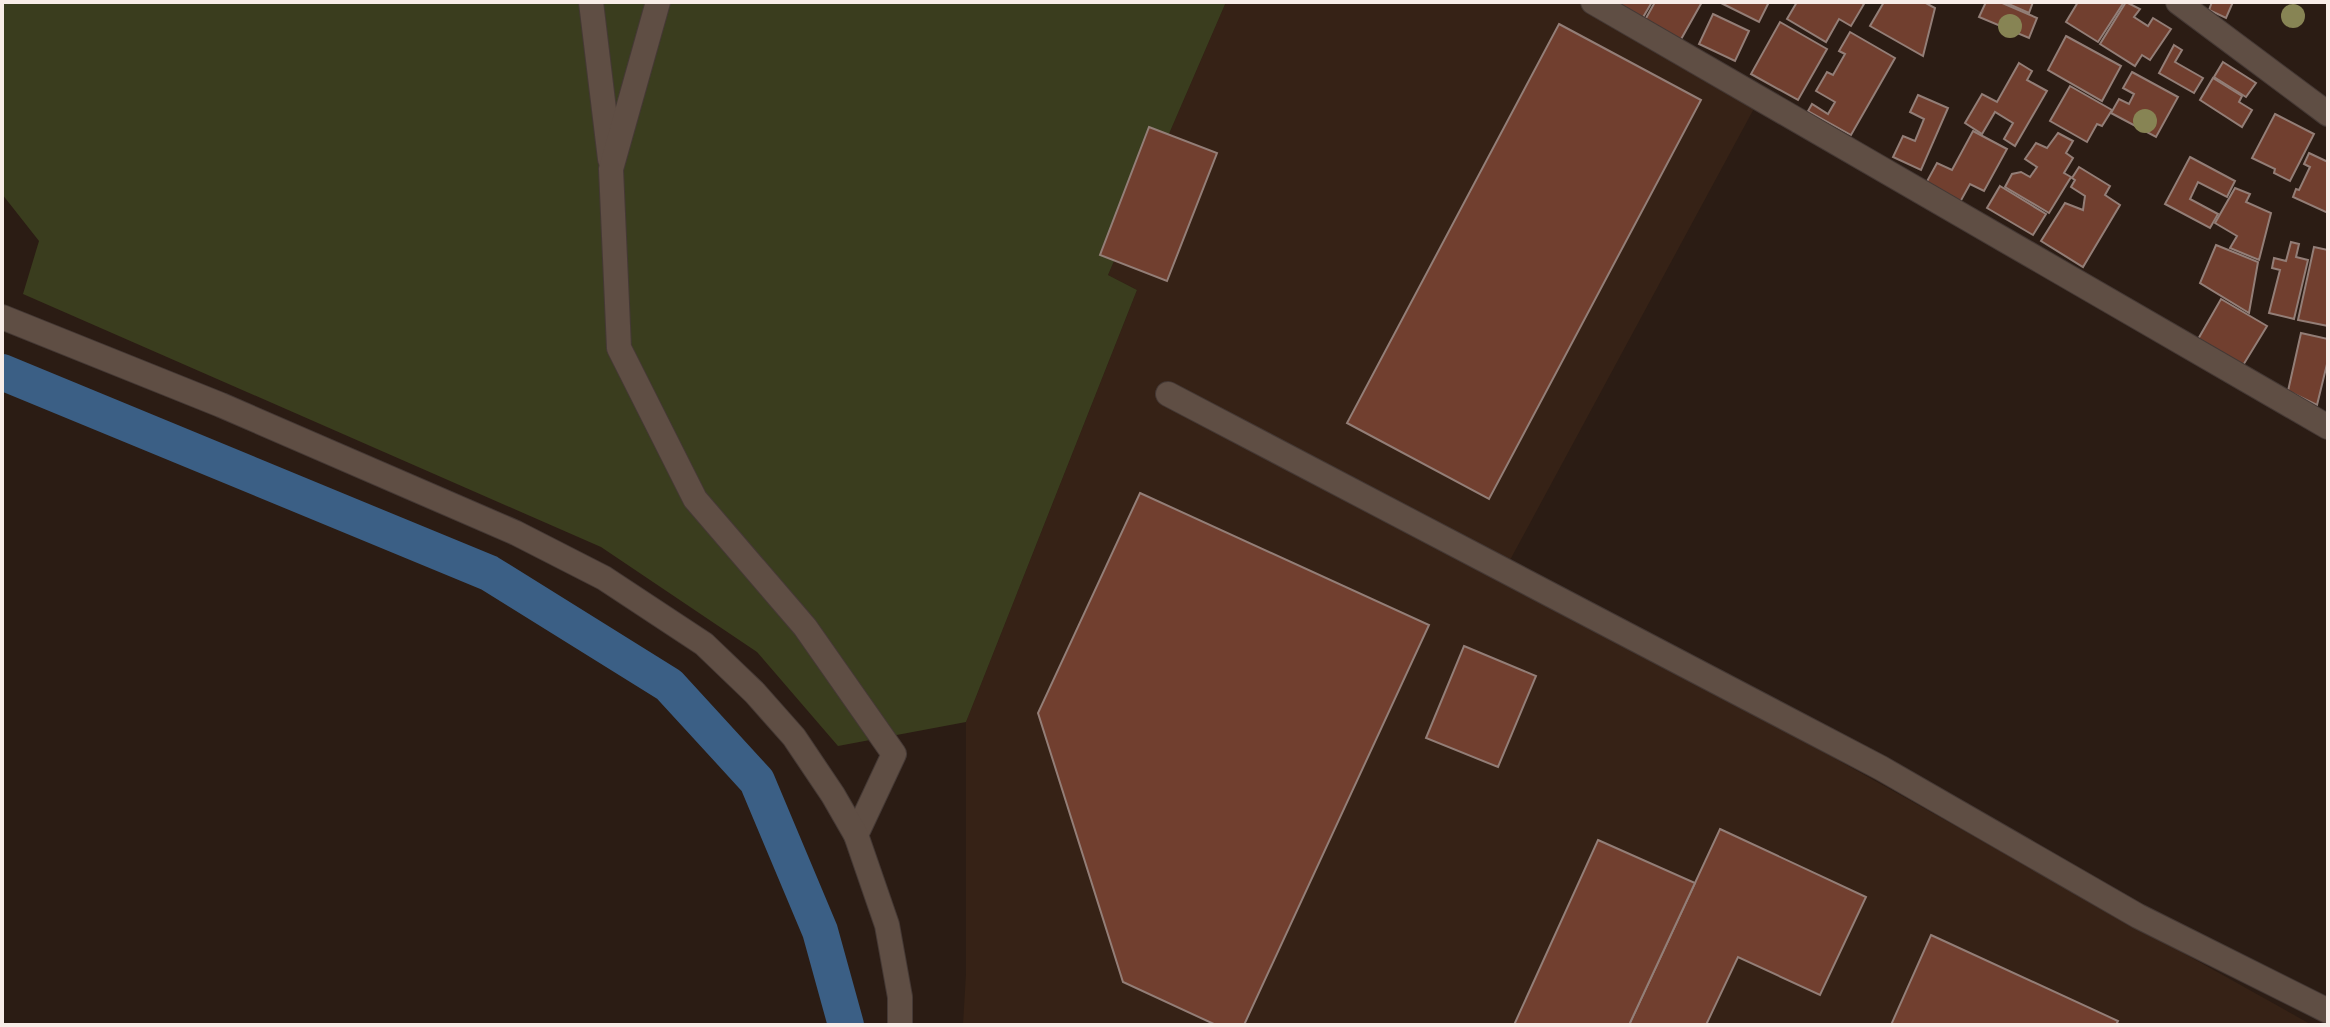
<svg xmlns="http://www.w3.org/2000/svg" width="2330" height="1027" viewBox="0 0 2330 1027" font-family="'PT Sans',sans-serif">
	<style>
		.built { fill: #362216 }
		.green { fill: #3a3d1e }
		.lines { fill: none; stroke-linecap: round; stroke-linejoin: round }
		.canal { stroke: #3b5f85; stroke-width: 36 }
		.building { fill: #713f2f; stroke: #937e77; stroke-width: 2 }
		.street-casing { stroke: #453935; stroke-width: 26 }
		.street { stroke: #5f4e44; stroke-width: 24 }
		.tree { fill: #878454 }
	</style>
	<rect width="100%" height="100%" fill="#2b1c14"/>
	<path class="built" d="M1226,2H1590L1764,90L1503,573L2312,1025H963L966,974V722L1137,290L1108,275Z"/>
	<path class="green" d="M2,2H1226L1108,275L1137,290L966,722L838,746L757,652L601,547L23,294L39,241L2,194Z"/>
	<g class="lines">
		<path class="canal" d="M2,372L489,573L669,685L757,781L820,931L846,1025"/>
	</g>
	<g class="building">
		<path d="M1614,2H1652L1642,19Z"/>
		<path d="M1655,2H1702L1680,41L1645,20Z"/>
		<path d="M1719,2H1769L1759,22Z"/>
		<path d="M1797,2H1860L1864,4L1851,26L1839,19L1826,42L1787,19Z"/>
		<path d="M1884,2H1924L1935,8L1923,56L1870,26Z"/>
		<path d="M1986,2H2000L2037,18L2029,38L1979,17Z"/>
		<path d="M2004,2H2033L2029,13Z"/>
		<path d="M2078,2H2124L2098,42L2066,22Z"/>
		<path d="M2126,2L2140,9L2134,17L2148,26L2153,18L2171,29L2150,60L2142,55L2135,66L2100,44Z"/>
		<path d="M2212,2H2233L2226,18L2209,10Z"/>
		<path d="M1713,14L1749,31L1735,61L1699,44Z"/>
		<path d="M1780,22L1827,49L1798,100L1751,74Z"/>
		<path d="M1559,24L1701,100L1489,499L1347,423Z"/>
		<path d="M1850,32L1895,58L1851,135L1808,111L1812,104L1828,114L1835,102L1816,91L1827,72L1833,75L1845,54L1839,51Z"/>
		<path d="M2066,36L2121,66L2102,101L2048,70Z"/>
		<path d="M2174,45L2182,50L2175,62L2203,78L2194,93L2159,73Z"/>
		<path d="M2223,62L2256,83L2246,97L2214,77Z"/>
		<path d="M2019,63L2032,71L2027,80L2047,91L2015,146L2004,139L2013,123L1995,112L1982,134L1965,123L1982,94L1997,102Z"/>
		<path d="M2132,72L2178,97L2156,137L2111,113L2119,99L2129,104L2134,94L2123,88Z"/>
		<path d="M2213,78L2242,96L2239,102L2252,110L2242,127L2200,100Z"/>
		<path d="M2070,86L2112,110L2102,126L2097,124L2087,142L2050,121Z"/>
		<path d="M1918,95L1948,108L1921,170L1893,157L1903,136L1915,141L1924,119L1910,112Z"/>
		<path d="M2275,114L2314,134L2290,181L2274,173L2275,169L2252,158Z"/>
		<path d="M1149,127L1217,153L1167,281L1100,255Z"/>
		<path d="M1973,131L2007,149L1984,191L1970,184L1959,204L1925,185L1937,163L1952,170Z"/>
		<path d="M2058,133L2073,141L2066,153L2073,158L2064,173L2071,177L2049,213L2005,187L2012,174L2021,172L2030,177L2037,167L2025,159L2036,143L2047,148Z"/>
		<path d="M2309,153L2328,162V213L2293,197L2296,189L2299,190L2310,167L2304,164Z"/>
		<path d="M2190,157L2235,181L2227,197L2198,182L2190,199L2218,214L2210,228L2165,204Z"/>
		<path d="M2079,167L2110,186L2105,195L2120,205L2083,267L2041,241L2065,203L2083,210L2085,196L2071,187L2075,180L2072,178Z"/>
		<path d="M2000,186L2046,214L2033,235L1987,208Z"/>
		<path d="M2235,188L2250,194L2246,202L2271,213L2259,260L2230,248L2237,236L2215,223Z"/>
		<path d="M2291,242L2299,244L2296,257L2308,260L2294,319L2269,313L2280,270L2272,268L2274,258L2286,261Z"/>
		<path d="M2216,245L2258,262L2249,313L2200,283Z"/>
		<path d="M2314,247L2328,250V326L2298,320Z"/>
		<path d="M2221,299L2267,326L2242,367L2197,341Z"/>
		<path d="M2301,333L2328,339V360L2317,405L2288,391Z"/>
		<path d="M1140,493L1429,625L1244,1025H1216L1123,982L1038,713Z"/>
		<path d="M1464,646L1536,676L1498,767L1426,738Z"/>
		<path d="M1720,829L1866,897L1820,995L1738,957L1706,1025H1629Z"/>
		<path d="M1598,840L1695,883L1629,1025H1514Z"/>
		<path d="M1931,935L2118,1021L2116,1025H1891Z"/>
	</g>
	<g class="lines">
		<defs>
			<g id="street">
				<path d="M591,2L610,159"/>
				<path d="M658,2L611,169L619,348L695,499L805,627L894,754L856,835"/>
				<path d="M1593,2L2328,427"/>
				<path d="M2178,2L2328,114"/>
				<path d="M2,317L221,405L516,533L604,578L704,644L755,693L794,737L833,795L856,835L887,925L900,997V1025"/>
				<path d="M1168,394L1881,768L2138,916L2328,1011"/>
			</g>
		</defs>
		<use href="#street" class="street-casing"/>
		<use href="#street" class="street"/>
	</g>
	<g class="tree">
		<circle cx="2293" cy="16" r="12"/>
		<circle cx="2010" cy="26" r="12"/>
		<circle cx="2145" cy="121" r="12"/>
	</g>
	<rect width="2330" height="1027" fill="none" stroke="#f8ede8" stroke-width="8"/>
</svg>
